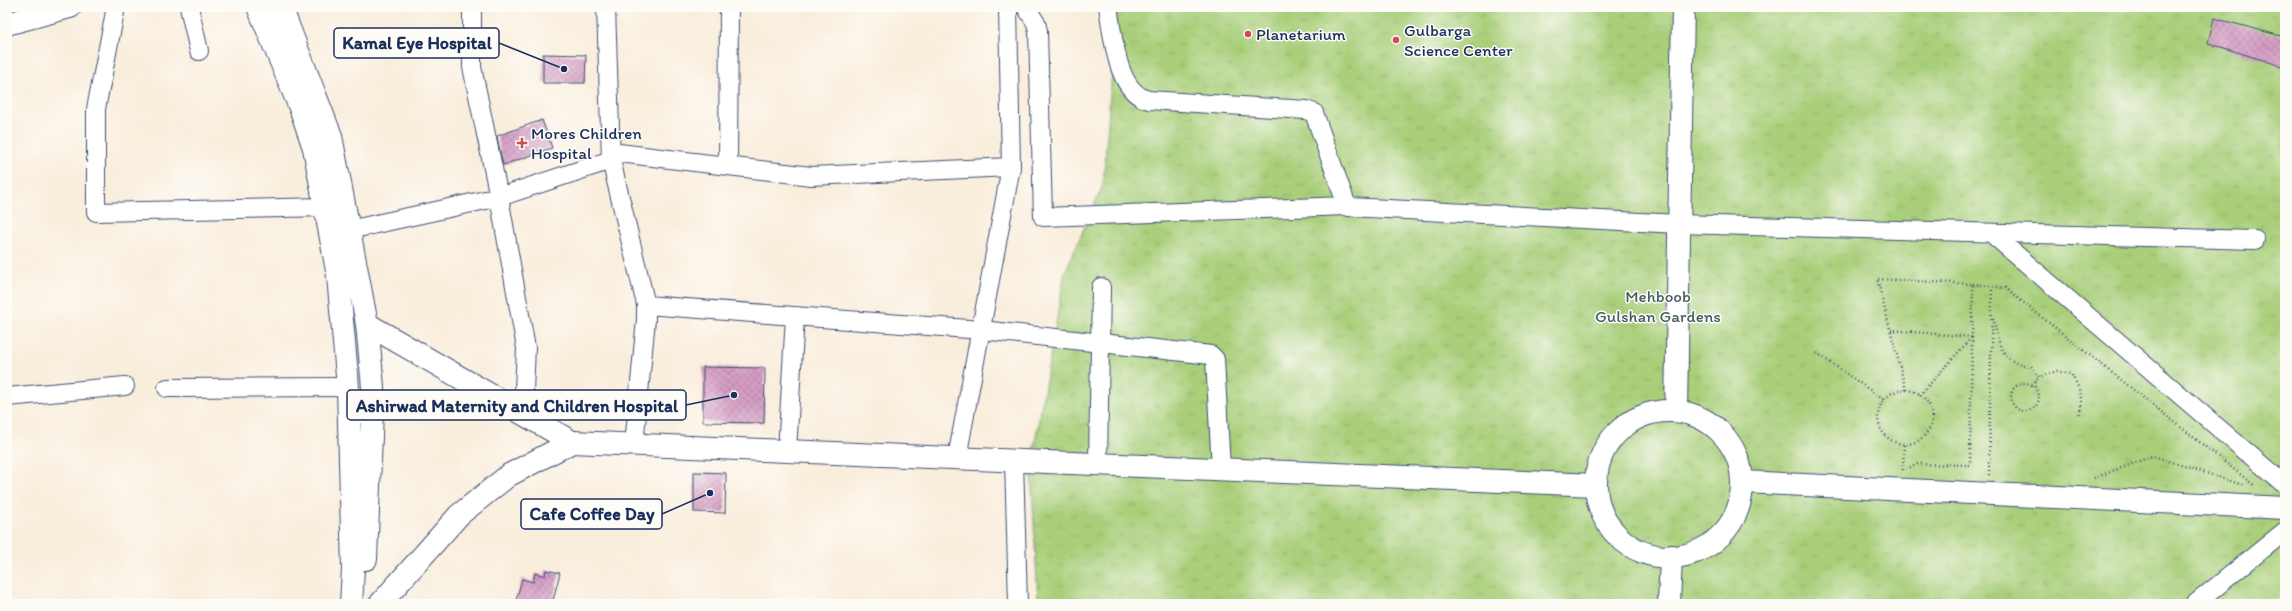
<svg xmlns="http://www.w3.org/2000/svg" width="2292" height="611" viewBox="0 0 2292 611" font-family="Itim,sans-serif">
	<style>
		.park { fill: url(#park-tufts); stroke: #627f6c }
		.building { fill: url(#building-cross-hatch) }
		.lines { fill: none; stroke-linecap: round; stroke-linejoin: round }
		.minor-casing { stroke: #3c4c71; stroke-width: 20 }
		.tertiary-casing { stroke: #3c4c71; stroke-width: 24 }
		.secondary-casing { stroke: #3c4c71; stroke-width: 24 }
		.path { stroke: #3c4c71; stroke-width: 2.5; stroke-dasharray: 1 3; stroke-linecap: butt }
		.minor { stroke: #fff; stroke-width: 18 }
		.tertiary { stroke: #fff; stroke-width: 22 }
		.secondary { stroke: #fff; stroke-width: 22 }
		.poi-dot { fill: #d1495b; stroke: #fdfcf7; stroke-width: 1.5 }
		.labels { text-anchor: middle; stroke-width: 3; stroke-linejoin: round; paint-order: stroke }
		.poi-label { font-size: 17px; fill: #1b2f5e; stroke: #fdfcf7; text-anchor: start }
		.park-label { font-size: 17px; fill: #465f66; stroke: #fdfcf7 }
		.leader { fill: none; stroke: #1b2f5e; stroke-width: 1.5 }
		.callout-dot { fill: #1b2f5e; stroke: #fdfcf7; stroke-width: 1.5 }
		.callout { fill: #fdfcf7; stroke: #1b2f5e; stroke-width: 1.5 }
		.callout-label { font-size: 18px; text-anchor: middle; font-weight: bold; fill: #1b2f5e }
	</style>
	<defs>
		<pattern id="park-tufts" width="24" height="20" patternUnits="userSpaceOnUse"><rect width="24" height="20" fill="#a9cf7a"/><path d="M3 7l-1-3M5 7V3M7 7l1-3M15 17l-1-3M17 17v-4M19 17l1-3" fill="none" stroke="#91b26c"/></pattern>
		<pattern id="building-cross-hatch" width="8" height="8" patternUnits="userSpaceOnUse"><rect width="8" height="8" fill="#d69ec5"/><path d="M0 0l8 8M0 8l8-8" fill="none" stroke="#ad81a3"/></pattern>
	</defs>
	<rect width="100%" height="100%" fill="#fdfcf7"/>
	<filter id="ink" filterUnits="userSpaceOnUse"><feTurbulence type="fractalNoise" baseFrequency=".025" numOctaves="2"/><feDisplacementMap in="SourceGraphic" scale="8" xChannelSelector="R" yChannelSelector="G"/><feConvolveMatrix kernelMatrix="1 2 1 2 8 2 1 2 1" color-interpolation-filters="sRGB"/></filter>
	<filter id="wash" filterUnits="userSpaceOnUse"><feTurbulence type="fractalNoise" baseFrequency=".012" numOctaves="4" result="noise"/><feDisplacementMap in="SourceGraphic" scale="16" xChannelSelector="R" yChannelSelector="G"/><feGaussianBlur stdDeviation="0.9" result="paint"/><feColorMatrix in="noise" values="0 0 0 0 0 0 0 0 0 0 0 0 0 0 0 0 0 1.4 0 .05"/><feComposite in="paint" operator="in"/></filter>
	<g filter="url(#wash)">
		<rect width="100%" height="100%" fill="#f9eddc"/>
		<path class="park" d="M1117,7H2285V604H1038L1031,465L1065,272L1103,185Z"/>
		<g id="blocks">
			<g class="building">
				<path d="M2214,18L2285,37V67L2208,43Z"/>
				<path d="M543,54L586,55L585,83H543Z"/>
				<path d="M542,120L552,148L503,165L497,136Z"/>
				<path d="M703,367L765,368L764,423L703,422Z"/>
				<path d="M694,472L726,473L725,513L694,512Z"/>
				<path d="M546,570L560,573L552,604H515L522,579L533,582L535,573L545,576Z"/>
			</g>
		</g>
	</g>
	<g filter="url(#ink)">
		<use href="#blocks" fill-opacity="0" stroke="#3c4c71" stroke-width="1"/>
		<g class="lines">
			<defs>
				<g id="minor">
					<path d="M116,7L96,109V212L326,207"/>
					<path d="M189,7L199,51"/>
					<path d="M472,7V67L499,197L526,348L523,412"/>
					<path d="M606,7L611,160L646,305L982,330L1211,355L1215,359L1221,469"/>
					<path d="M1026,7L1036,23L1038,31L1043,217L1347,206"/>
					<path d="M1108,7C1113,34 1116,93 1149,100L1306,110L1314,113L1347,206L1349,207L1679,224L2255,240"/>
					<path d="M611,152L811,176L1011,167"/>
					<path d="M728,166L729,7"/>
					<path d="M349,230L499,197L611,160"/>
					<path d="M1991,233L2285,485"/>
					<path d="M167,388L348,387"/>
					<path d="M7,397L125,386"/>
					<path d="M634,445L646,319V305"/>
					<path d="M787,451L795,316"/>
					<path d="M957,458L1011,167L1008,7"/>
					<path d="M1014,460L1018,604"/>
					<path d="M1098,463L1101,287"/>
					<path d="M2195,604L2285,531"/>
				</g>
				<g id="tertiary">
					<path d="M367,324L572,442L509,475L459,515L380,604"/>
					<circle cx="1669" cy="484" r="73"/>
					<path d="M1676,411L1683,7"/>
					<path d="M572,442L1595,485"/>
					<path d="M1743,482L2285,508"/>
					<path d="M1669,604L1671,556"/>
				</g>
				<g id="secondary">
					<path d="M258,7L301,110L314,148L338,276L348,387L353,569L351,604"/>
					<path d="M281,7L331,136L367,324L373,387L366,559"/>
					<path d="M7,24L70,7"/>
				</g>
			</defs>
			<use href="#minor" class="minor-casing"/>
			<use href="#tertiary" class="tertiary-casing"/>
			<use href="#secondary" class="secondary-casing"/>
			<g class="path">
				<path d="M1973,284L2005,288L2255,486"/>
				<path d="M1993,318C2000,344 1999,363 2031,366L2039,377L2057,371L2071,374C2080,388 2084,399 2079,415"/>
				<path d="M1891,330L1972,337"/>
				<path d="M1817,353L1884,400"/>
				<circle cx="2025" cy="397" r="14"/>
				<path d="M2032,386L2039,377"/>
				<circle cx="1905" cy="417" r="27"/>
				<path d="M1906,390L1877,279L1973,284L1970,465L1916,464L1907,469"/>
				<path d="M1920,395L1972,337"/>
				<path d="M1903,470L1904,445"/>
				<path d="M1989,475L1992,287"/>
				<path d="M2094,478L2153,456L2243,485"/>
			</g>
			<use href="#minor" class="minor"/>
			<use href="#tertiary" class="tertiary"/>
			<use href="#secondary" class="secondary"/>
		</g>
	</g>
	<g class="poi-dot">
		<circle cx="1248" cy="34" r="4"/>
		<circle cx="1396" cy="40" r="4"/>
		<path d="M520 137h4v4h4v4h-4v4h-4v-4h-4v-4h4z"/>
	</g>
	<g class="labels">
		<g class="poi-label">
			<text x="1404" y="36">Gulbarga<tspan x="1404" dy="20">Science Center</tspan></text>
			<text x="1256" y="40">Planetarium</text>
			<text x="531" y="139">Mores Children<tspan x="531" dy="20">Hospital</tspan></text>
		</g>
		<g class="park-label">
			<text x="1658" y="302">Mehboob<tspan x="1658" dy="20">Gulshan Gardens</tspan></text>
		</g>
	</g>
	<path class="leader" d="M564 69L499 43M734 395L686 405M710 493L662 514"/>
	<g class="callout-dot">
		<circle cx="564" cy="69" r="4"/>
		<circle cx="734" cy="395" r="4"/>
		<circle cx="710" cy="493" r="4"/>
	</g>
	<g class="callout">
		<rect x="334" y="28" width="165" height="30" rx="4"/>
		<rect x="347" y="390" width="339" height="30" rx="4"/>
		<rect x="521" y="499" width="141" height="30" rx="4"/>
	</g>
	<g class="callout-label">
		<text x="417" y="49">Kamal Eye Hospital</text>
		<text x="517" y="412">Ashirwad Maternity and Children Hospital</text>
		<text x="592" y="520">Cafe Coffee Day</text>
	</g>
	<rect width="2292" height="611" fill="none" stroke="#fdfcf7" stroke-width="24"/>
</svg>
